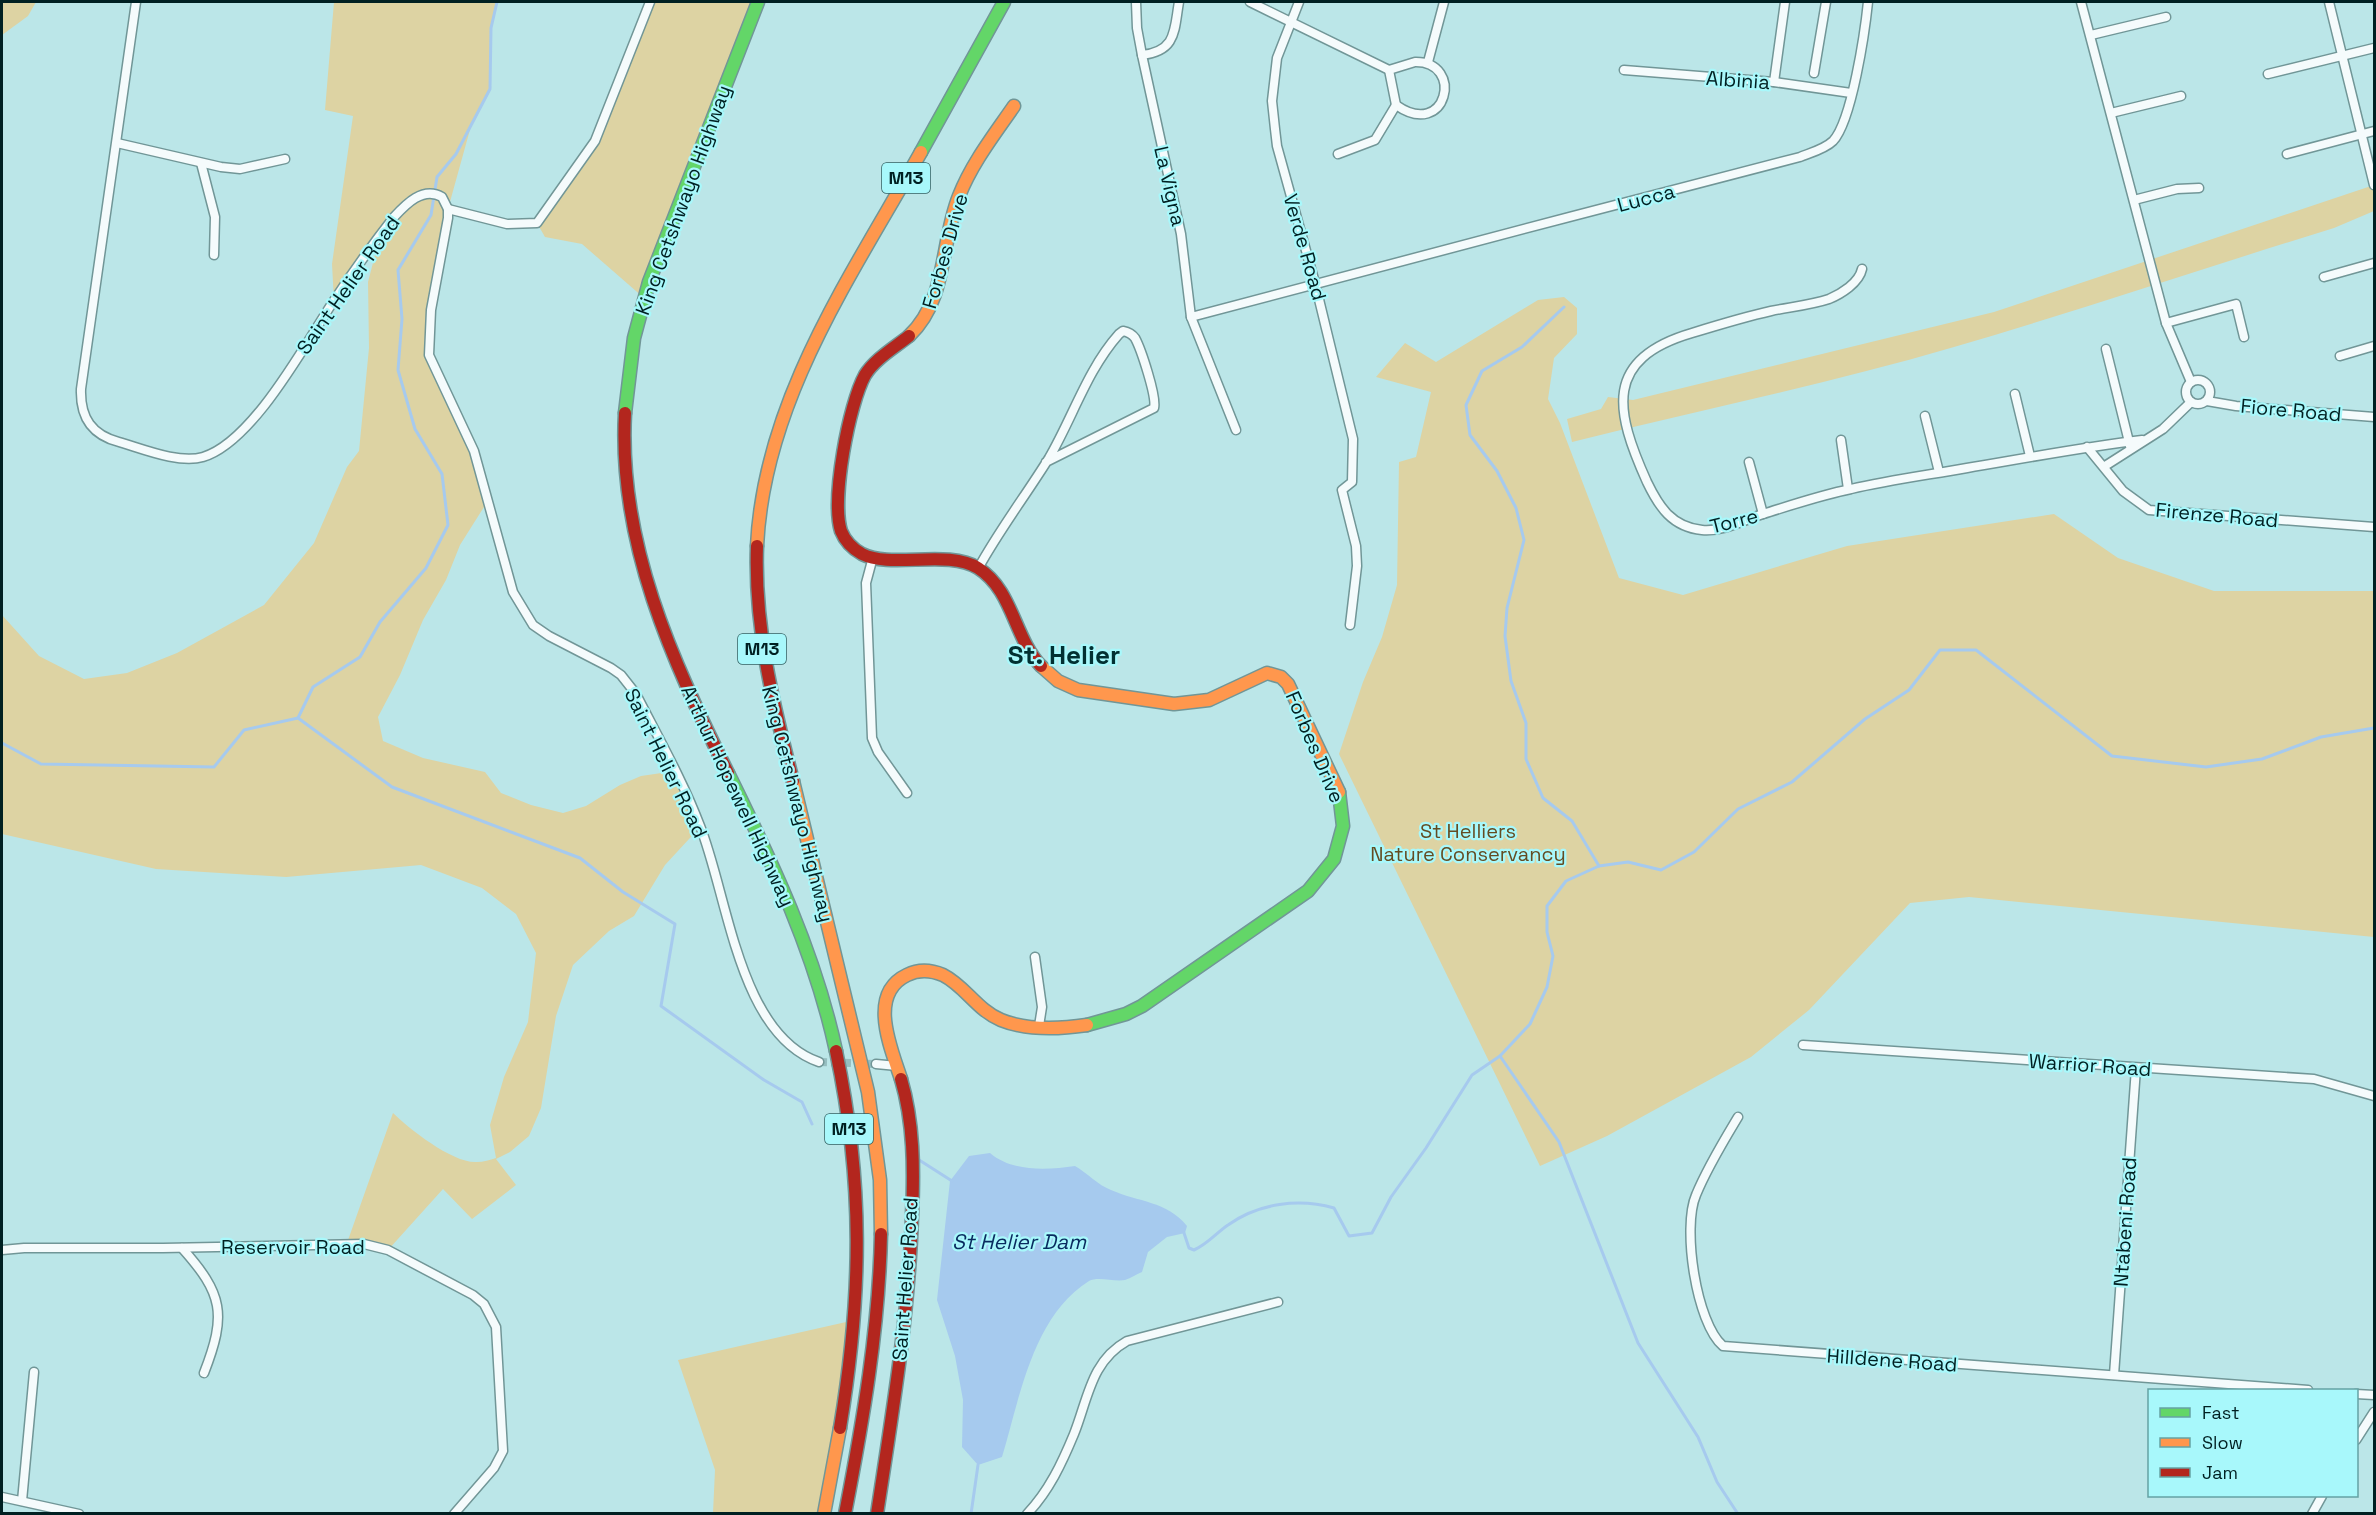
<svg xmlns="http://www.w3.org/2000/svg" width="2376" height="1515" viewBox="0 0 2376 1515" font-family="'Space Grotesk',sans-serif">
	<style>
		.green { fill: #ddd3a3 }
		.water { fill: #a6caee }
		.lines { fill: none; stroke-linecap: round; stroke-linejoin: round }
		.stream { stroke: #a6caee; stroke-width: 3 }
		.street-tunnel { stroke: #96bec0; stroke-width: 8; stroke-dasharray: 8 4; stroke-linecap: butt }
		.street-casing { stroke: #719697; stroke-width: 11 }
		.fast-casing { stroke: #719697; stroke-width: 15 }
		.slow-casing { stroke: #719697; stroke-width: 15 }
		.jam-casing { stroke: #719697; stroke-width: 15 }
		.street { stroke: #f5fbfc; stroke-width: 8 }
		.fast { stroke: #63d668; stroke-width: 12 }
		.slow { stroke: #ff974d; stroke-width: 12 }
		.jam { stroke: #b3261e; stroke-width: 12 }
		.labels { text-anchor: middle; stroke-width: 4.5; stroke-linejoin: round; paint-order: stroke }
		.shield { fill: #a8f8fb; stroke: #326163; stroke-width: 1.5 }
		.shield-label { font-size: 18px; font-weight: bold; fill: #002022 }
		.street-label { font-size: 20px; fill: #002022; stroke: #a8f8fb }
		.park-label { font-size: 20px; fill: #644c22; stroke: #a8f8fb }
		.water-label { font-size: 21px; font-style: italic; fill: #092b5f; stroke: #a8f8fb }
		.district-label { font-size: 26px; font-weight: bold; fill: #023032; stroke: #a8f8fb }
	</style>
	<rect width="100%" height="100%" fill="#bbe6e8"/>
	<g class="green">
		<path d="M2,2H36L28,16L2,35Z"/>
		<path d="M334,2H497L491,28L490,89L471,126L448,209L428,344L489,499L460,545L446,580L423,620L400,675L378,717L383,741L423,758L485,772L501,793L531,805L563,813L586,806L620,785L641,776L675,771L701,826L665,865L634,916L609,931L573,965L556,1016L541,1108L529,1136L510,1152L496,1159L516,1185L472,1219L443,1189L388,1250L347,1243L393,1113C409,1129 454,1164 477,1162C483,1162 490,1160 496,1158L490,1125L504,1077L528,1022L536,953L516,914L482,888L421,865L286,877L156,869L2,834V615L39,656L84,679L127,673L177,653L264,605L314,543L347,467L359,451L369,348L368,282L380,236L334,301L332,264L353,116L325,110Z"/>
		<path d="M650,2H758L644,298L582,244L545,237L537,223L586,153Z"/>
		<path d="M2374,185V211L2334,228C2207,267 2081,310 1954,347C1828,384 1699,410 1572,442L1567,419L1601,409L1608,397L1633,400L1994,312Z"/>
		<path d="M1564,297L1577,308V334L1554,358L1548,399L1560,423L1619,578L1683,595L1847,546L2054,514L2118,558L2214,591H2374V937L1969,897L1910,903L1809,1010L1751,1057L1607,1136L1540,1166L1339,754L1363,682L1382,637L1397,585L1399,462L1416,457L1431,392L1376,377L1405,343L1436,362L1538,300Z"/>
		<path d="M855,1320L824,1513H713L715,1470L678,1360Z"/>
	</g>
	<path class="water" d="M990,1153C1012,1172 1047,1170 1075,1166C1087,1173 1098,1185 1111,1190C1138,1202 1167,1201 1187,1226L1185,1233L1167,1237L1148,1252L1142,1272C1137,1274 1131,1278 1125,1280C1114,1282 1098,1276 1089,1281C1032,1317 1020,1398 1002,1457L978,1465L962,1447L963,1400L955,1356L937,1300L950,1181L969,1156Z"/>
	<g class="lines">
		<g class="stream">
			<path d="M1564,307L1522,347L1482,371L1466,405L1470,435L1497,471L1516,508L1524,540L1507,608L1505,636L1511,681L1526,723V759L1543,798L1572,821L1599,866"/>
			<path d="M298,718L313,687L360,657L380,622L426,568L448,525L442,474L415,429L398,370L402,319L398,270L431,215L437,177L456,154L490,89L491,28L497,2"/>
			<path d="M2,743L41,764L214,767L244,730L298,718L392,787L580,858L623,892L675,924L661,1006L764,1080L802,1102L812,1124"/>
			<path d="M1500,1056L1559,1142L1638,1343L1698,1437L1717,1482L1738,1514"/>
			<path d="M916,1158L952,1181"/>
			<path d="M1184,1233L1189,1248L1194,1250C1208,1244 1216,1233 1228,1225C1259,1203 1299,1198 1334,1208L1349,1236L1372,1233L1391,1197L1426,1148L1472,1075L1500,1056L1530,1024L1547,987L1553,956L1547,932V906L1566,881L1599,866L1628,862L1661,870L1694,852L1738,809L1792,782L1865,719L1909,690L1940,650H1976L2112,756L2206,767L2262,759L2321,737L2374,728"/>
			<path d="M971,1514L978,1465"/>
		</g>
		<path class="street-tunnel" d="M819,1062L876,1064"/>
		<defs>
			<g id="street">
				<path d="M136,2L81,389C80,418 92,435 119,442C143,449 179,464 203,457C253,442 305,344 333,302C352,273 373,244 394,217C406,204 423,186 442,197L448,209V218L431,310L429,355L474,451L513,592L533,625L549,636L611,668L621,675L636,694C658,737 683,781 700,826C728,896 739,1035 819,1062"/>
				<path d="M1136,2L1137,28L1142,55L1181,234L1191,317C1393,262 1597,210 1800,157C1810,153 1825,149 1833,141C1852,121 1865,31 1868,2"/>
				<path d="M1250,2L1389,70"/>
				<path d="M1299,2L1277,58L1272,101L1275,129L1277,146L1315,283L1353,439L1352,482L1342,490L1356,546L1357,566L1350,625"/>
				<path d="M2081,2L2166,323L2191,382"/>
				<path d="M2329,2L2374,185"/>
				<path d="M2091,35L2166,17"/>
				<path d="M1142,55C1177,51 1174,30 1179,2"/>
				<path d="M1415,62C1465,61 1447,141 1396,105L1389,70Z"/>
				<path d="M1428,62L1444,2"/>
				<path d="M1624,70L1774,82L1851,93"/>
				<path d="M1814,73L1826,2"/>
				<path d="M2268,74L2374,48"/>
				<path d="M1774,82L1785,2"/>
				<path d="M2111,113L2181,96"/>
				<path d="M117,143L221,167L240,169L285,159"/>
				<path d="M1338,154L1375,140L1396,105"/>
				<path d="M2287,154L2374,131"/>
				<path d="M201,163L215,217L214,255"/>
				<path d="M2134,200L2177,189L2199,188"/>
				<path d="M448,209L507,224L537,223L595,141L650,2"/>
				<path d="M1862,269C1859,283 1841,294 1829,299C1811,305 1790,307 1771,311C1744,317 1718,325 1692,333C1603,359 1615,411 1647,482C1659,507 1672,527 1702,530C1723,532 1744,520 1763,514C1792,505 1821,495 1851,489C1889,480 1928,475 1967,468C2026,458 2084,447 2142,440"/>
				<path d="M2324,277L2374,263"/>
				<path d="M1191,317L1236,430"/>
				<path d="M2166,323L2236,304L2244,337"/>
				<path d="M2106,349L2130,446"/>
				<path d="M2340,356L2374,346"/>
				<circle cx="2198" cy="392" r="12"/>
				<path d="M2015,394L2030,456"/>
				<path d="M2207,401L2236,406L2374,417"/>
				<path d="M1925,416L1939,472"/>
				<path d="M1841,440L1848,489"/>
				<path d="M2087,447L2123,491L2149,510L2374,527"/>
				<path d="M1749,462L1763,514"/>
				<path d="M2105,466L2163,429L2191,402"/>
				<path d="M873,557L866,583L872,738L878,752L907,793"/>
				<path d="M979,567C1000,529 1026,495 1049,458C1073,417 1087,370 1119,334L1123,331C1128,332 1132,334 1135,338C1141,349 1157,397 1154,408L1046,462"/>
				<path d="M1035,957L1042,1007L1039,1026"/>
				<path d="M1803,1045L2314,1079L2374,1096"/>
				<path d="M876,1064L897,1066"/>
				<path d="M1738,1117C1723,1142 1707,1168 1696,1195C1682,1227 1696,1323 1723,1346L2308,1390"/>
				<path d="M182,1248C223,1294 227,1314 204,1373"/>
				<path d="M2,1250L24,1248H163L364,1244L388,1250L473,1295L484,1304L496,1327L503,1451L494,1468L454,1514"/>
				<path d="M2114,1375L2136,1068"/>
				<path d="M2356,1394L2374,1395"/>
				<path d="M2356,1440L2374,1412"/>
				<path d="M2,1497L79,1514"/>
				<path d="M22,1501L34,1372"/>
				<path d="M1027,1514C1049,1491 1062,1463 1074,1434C1088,1399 1091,1361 1127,1341L1278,1302"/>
				<path d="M2312,1514L2322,1496"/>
			</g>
			<g id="fast">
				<path d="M921,152L1004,2"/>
				<path d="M625,413L634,338L649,282L758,2"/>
				<path d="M728,773C772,862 815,953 836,1051"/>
				<path d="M1087,1025L1126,1014L1142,1006L1308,891L1334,859L1343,826L1339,792"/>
			</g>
			<g id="slow">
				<path d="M909,336C948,299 940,243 959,196C972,163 994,135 1014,106"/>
				<path d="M757,546C764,400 852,275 921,152"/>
				<path d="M1041,666L1058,681L1078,690L1174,704L1209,700L1267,673L1281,677L1288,684L1339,792"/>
				<path d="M793,781L868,1092L880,1180L881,1234"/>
				<path d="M901,1079C891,1048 867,994 907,975C919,969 931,970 943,975C965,986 977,1010 1001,1020C1028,1031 1060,1029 1087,1025"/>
				<path d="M824,1514L840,1428"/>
			</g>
			<g id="jam">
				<path d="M909,336C894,348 875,359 865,375C849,404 831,499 841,531C845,541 853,549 862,554C891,569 948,549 978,568C1013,590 1014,638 1041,666"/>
				<path d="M625,413C618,543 672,660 728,773"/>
				<path d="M757,546C754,626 773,704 793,781"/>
				<path d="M836,1051C864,1183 862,1295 840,1428"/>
				<path d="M845,1514C863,1421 879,1329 881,1234"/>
				<path d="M877,1514C892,1415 909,1315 912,1215C914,1169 914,1123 901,1079"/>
			</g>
		</defs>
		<use href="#street" class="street-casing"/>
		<use href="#fast" class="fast-casing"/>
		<use href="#slow" class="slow-casing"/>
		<use href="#jam" class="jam-casing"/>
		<use href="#street" class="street"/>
		<use href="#fast" class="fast"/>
		<use href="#slow" class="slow"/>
		<use href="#jam" class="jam"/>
	</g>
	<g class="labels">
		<g class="shield">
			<rect x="882" y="163" width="48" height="30" rx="4.5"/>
			<rect x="738" y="634" width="48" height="30" rx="4.5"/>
			<rect x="825" y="1114" width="48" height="30" rx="4.5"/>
		</g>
		<g class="shield-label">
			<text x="906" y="184">M13</text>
			<text x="762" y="655">M13</text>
			<text x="849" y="1135">M13</text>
		</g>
		<g class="street-label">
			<text transform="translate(1738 80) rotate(4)" y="7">Albinia</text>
			<text transform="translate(1170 186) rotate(77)" y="7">La Vigna</text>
			<text transform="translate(1646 198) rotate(-15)" y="7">Lucca</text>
			<text transform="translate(683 200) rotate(-70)" y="7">King Cetshwayo Highway</text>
			<text transform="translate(1305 247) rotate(74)" y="7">Verde Road</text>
			<text transform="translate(945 251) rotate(-74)" y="7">Forbes Drive</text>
			<text transform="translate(348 285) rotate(-55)" y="7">Saint Helier Road</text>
			<text transform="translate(2291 410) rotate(5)" y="7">Fiore Road</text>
			<text transform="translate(2217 515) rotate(5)" y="7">Firenze Road</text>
			<text transform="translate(1734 521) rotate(-14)" y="7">Torre</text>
			<text transform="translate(1315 747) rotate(67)" y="7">Forbes Drive</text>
			<text transform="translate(666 763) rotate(64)" y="7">Saint Helier Road</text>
			<text transform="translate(738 796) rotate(65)" y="7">Arthur Hopewell Highway</text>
			<text transform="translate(798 804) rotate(76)" y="7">King Cetshwayo Highway</text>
			<text transform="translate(2090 1065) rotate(4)" y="7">Warrior Road</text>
			<text transform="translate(2125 1222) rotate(-86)" y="7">Ntabeni Road</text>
			<text x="293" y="1254">Reservoir Road</text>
			<text transform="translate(905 1279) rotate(-86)" y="7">Saint Helier Road</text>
			<text transform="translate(1892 1360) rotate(4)" y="7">Hilldene Road</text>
		</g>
		<g class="park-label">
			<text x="1468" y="838">St Helliers<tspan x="1468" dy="23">Nature Conservancy</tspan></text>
		</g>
		<g class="water-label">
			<text x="1019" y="1249">St Helier Dam</text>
		</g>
		<g class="district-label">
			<text x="1064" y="664">St. Helier</text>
		</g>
	</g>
	<rect width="2376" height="1515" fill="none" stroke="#002022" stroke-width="6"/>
	<rect x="2148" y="1389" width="210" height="108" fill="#a8f8fb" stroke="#65a2a4" stroke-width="1.5"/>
	<rect x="2160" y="1408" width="30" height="9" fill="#63d668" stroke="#65a2a4" stroke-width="1.5"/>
	<text x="2202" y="1419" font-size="18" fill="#002022">Fast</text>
	<rect x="2160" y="1438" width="30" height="9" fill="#ff974d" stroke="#65a2a4" stroke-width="1.5"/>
	<text x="2202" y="1449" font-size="18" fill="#002022">Slow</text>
	<rect x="2160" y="1468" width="30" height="9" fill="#b3261e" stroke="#65a2a4" stroke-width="1.5"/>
	<text x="2202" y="1479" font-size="18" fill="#002022">Jam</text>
</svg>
